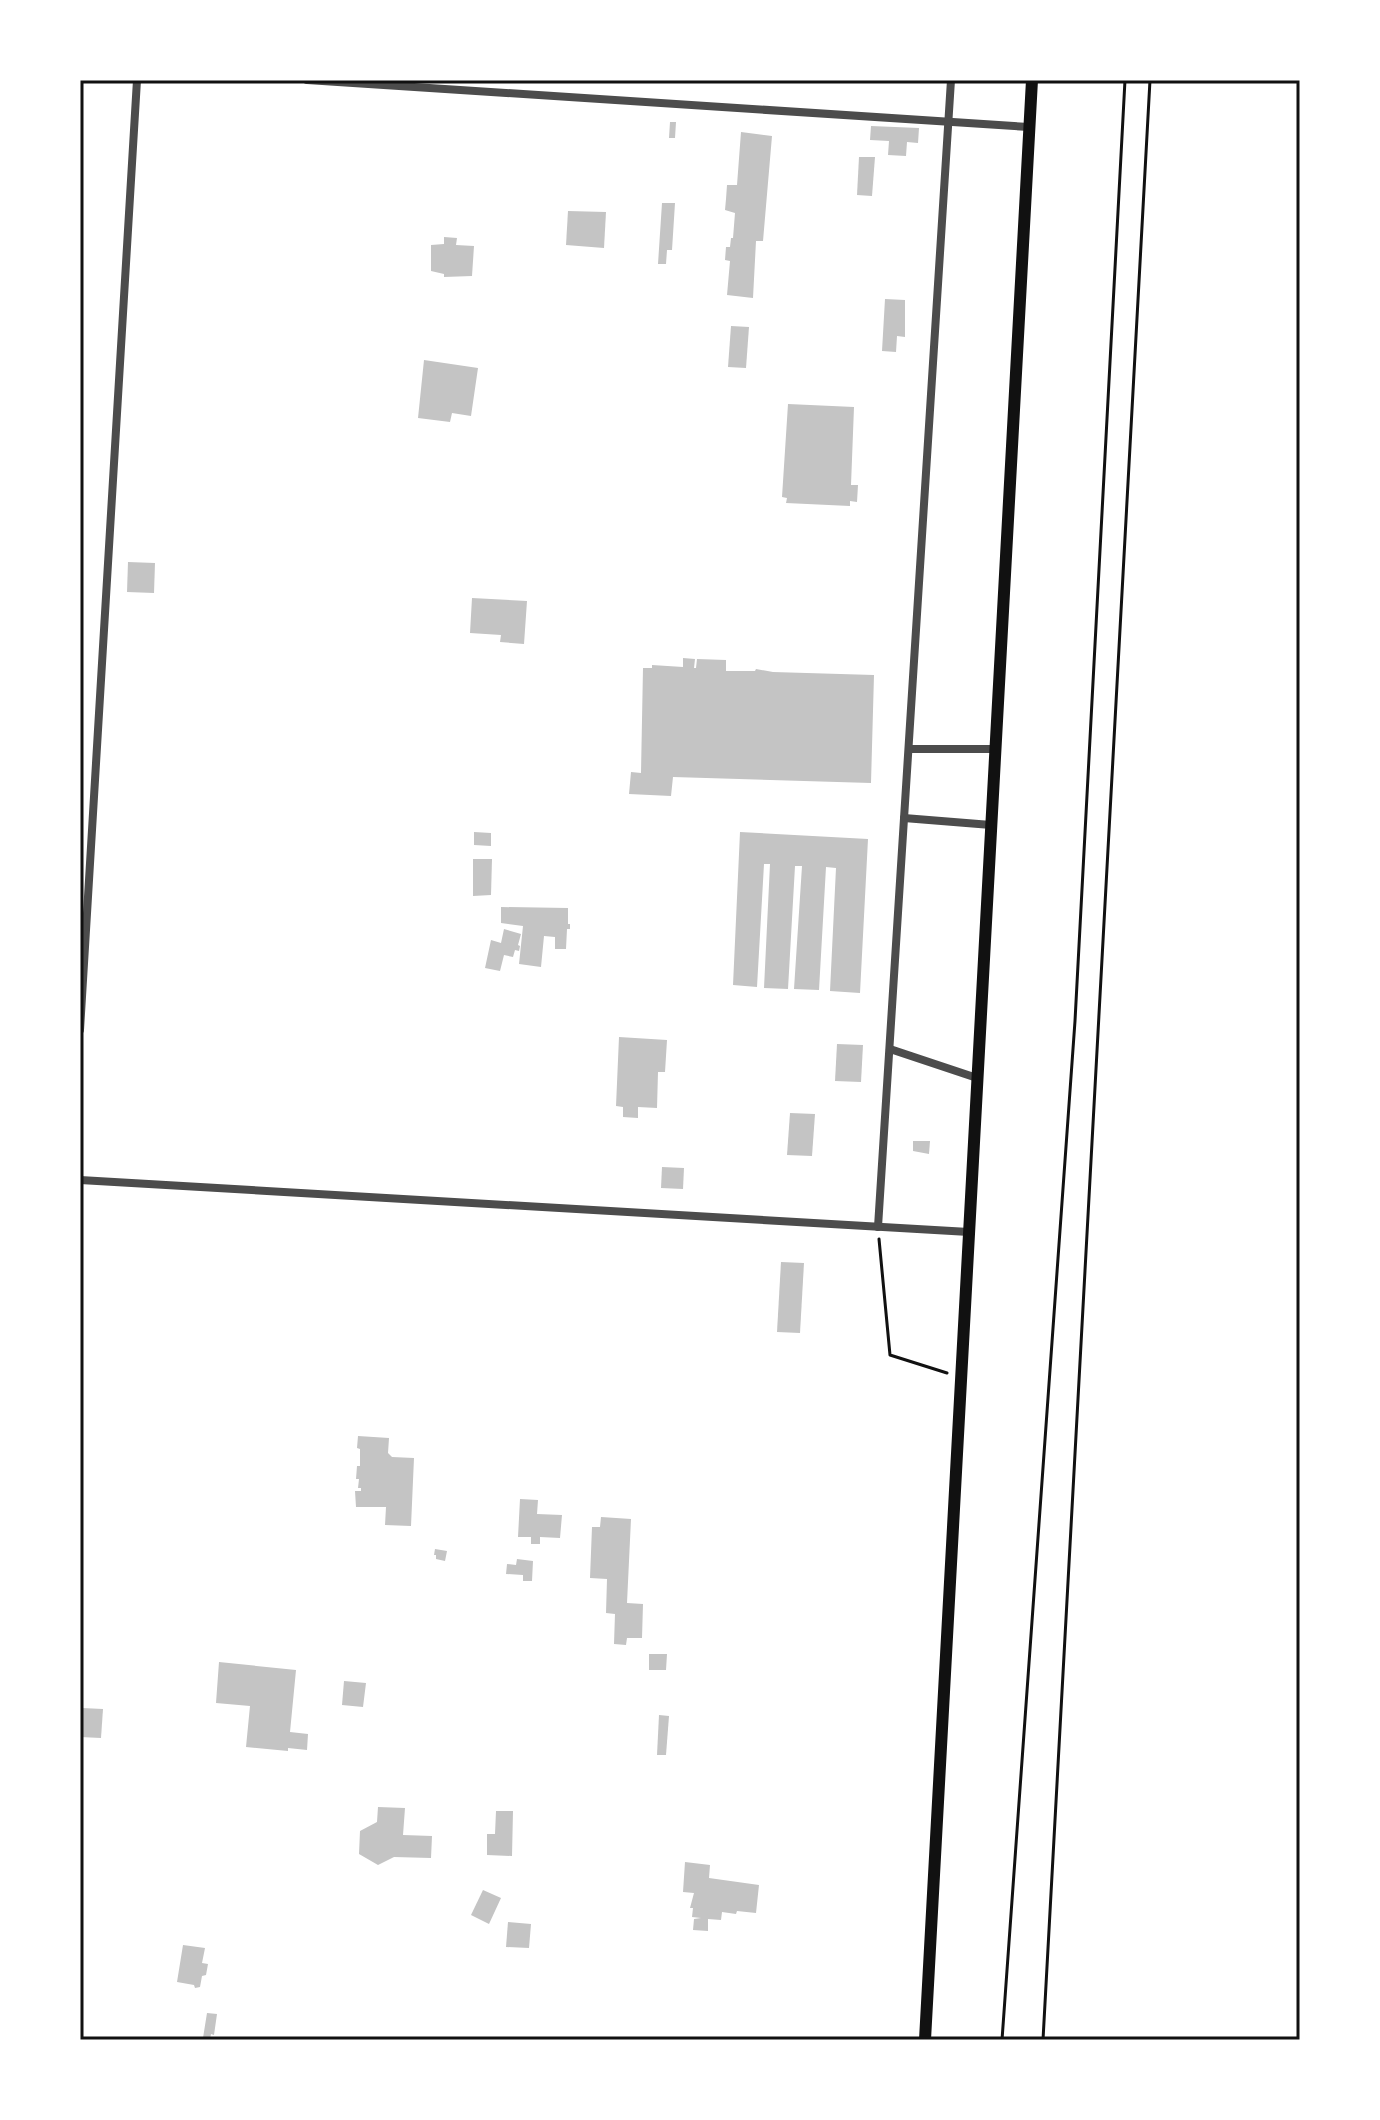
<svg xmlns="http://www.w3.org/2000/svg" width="1380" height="2120" viewBox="0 0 1380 2120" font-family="'PT Sans',sans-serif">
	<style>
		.building { fill: #c4c4c4 }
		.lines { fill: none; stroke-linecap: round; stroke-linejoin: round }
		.path { stroke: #111; stroke-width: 3 }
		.minor { stroke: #4c4c4c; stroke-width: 8 }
		.secondary { stroke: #111; stroke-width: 12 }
		.neatline { fill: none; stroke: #111; stroke-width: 3 }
	</style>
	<rect width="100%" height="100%" fill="#fff"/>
	<g class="building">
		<path d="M670,122H676L675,138H669Z"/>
		<path d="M871,126L919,128L918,143L907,142L906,156L888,155L889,141L870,140Z"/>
		<path d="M741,132L772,136L763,241H756L753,298L727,295L730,261L725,260L726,247H730L731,238H733L735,213L725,210L726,199L727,185H737Z"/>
		<path d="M859,157H875L872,196L857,195Z"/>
		<path d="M662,203H675L672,250H667L666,264H658Z"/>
		<path d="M568,211L606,212L604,248L566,245Z"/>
		<path d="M444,237L457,238L456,245L474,246L472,276L444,277V274L431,271V245L444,244Z"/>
		<path d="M885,299L905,300V337L897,336L896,352L882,351Z"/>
		<path d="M731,326L749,327L746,368L728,367Z"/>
		<path d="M424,360L478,368L471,416L452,413L450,422L418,418Z"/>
		<path d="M788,404L854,407L851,485H858L857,502L850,501V506L786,503L787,498L782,497Z"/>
		<path d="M128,562L155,563L154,593L127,592Z"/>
		<path d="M472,598L527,601L524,644L500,642L501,635L470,633Z"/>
		<path d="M683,658L695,659L694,668H696L697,659L726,660V671H755L756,669L773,672L874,675L871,783L673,777L671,796L629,794L631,772L641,773L643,668H652V665L683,667Z"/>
		<path d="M474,832L491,833V846L474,845Z"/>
		<path d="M740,832L868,839L860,993L830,991L836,868L826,867L819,990L794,989L802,866H795L788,989L764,988L770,864H764L757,987L733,985Z"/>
		<path d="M473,859H492L491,895L473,896Z"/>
		<path d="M501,907L568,908V924H570V929H567L566,949H555V937L544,936L541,967L519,964L523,926L501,923Z"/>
		<path d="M504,929L521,934L518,945L520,946L519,951L515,950L513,957L504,955L500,971L485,968L491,940L501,943Z"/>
		<path d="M619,1037L667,1040L665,1072H658L657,1108L638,1107V1118L623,1117V1107L616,1106Z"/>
		<path d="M837,1044L863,1045L861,1082L835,1081Z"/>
		<path d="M790,1113L815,1114L812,1156L787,1155Z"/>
		<path d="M913,1141H930L929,1154L913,1151Z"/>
		<path d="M662,1167L684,1168L683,1189L661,1188Z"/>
		<path d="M781,1262L804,1263L800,1333L777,1332Z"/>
		<path d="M358,1436L389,1438L388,1453L392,1457L414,1458L411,1526L385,1525L386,1507H356L355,1491H361V1488H358L359,1479H356L357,1466H360V1449L357,1448Z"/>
		<path d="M520,1499L538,1500L537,1514L562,1515L560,1538L540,1537V1544H531V1537H518Z"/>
		<path d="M601,1517L631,1519L627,1603L643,1604L642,1638H627L626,1645L614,1644L615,1614L606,1613L607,1579L590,1578L592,1527H600Z"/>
		<path d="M435,1549L447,1551L445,1561L436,1559V1555H434Z"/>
		<path d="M517,1559L533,1561L532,1581H523V1575L506,1574L507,1564L516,1565Z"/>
		<path d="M649,1654H667L666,1670H649Z"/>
		<path d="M219,1662L296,1670L290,1732L308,1734L307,1750L288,1748V1751L246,1747L250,1706L216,1703Z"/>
		<path d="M344,1681L366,1683L363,1707L342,1705Z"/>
		<path d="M82,1708L103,1709L101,1738L80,1737Z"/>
		<path d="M659,1715L669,1716L666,1755H657Z"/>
		<path d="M378,1807L405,1808L403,1835L432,1836L431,1858L394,1857L378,1865L359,1854L360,1831L377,1822Z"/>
		<path d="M496,1811H513L512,1856L487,1855V1834H495Z"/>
		<path d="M685,1862L710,1865L709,1878L759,1885L756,1913L737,1911L736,1914L722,1912L721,1920L708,1919V1931L693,1930L694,1919L701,1918L692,1917L693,1908H690L694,1893L683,1892Z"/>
		<path d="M483,1890L501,1898L489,1924L471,1915Z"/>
		<path d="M508,1922L531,1924L529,1948L506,1947Z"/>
		<path d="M183,1945L205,1948L202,1963L208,1964L206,1975L202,1976L200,1987L195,1988L194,1985L177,1982Z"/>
		<path d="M207,2013L217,2014L214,2035L211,2034L210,2039L203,2038Z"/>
	</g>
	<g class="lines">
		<g class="path">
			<path d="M879,1239L890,1355L947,1373"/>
			<path d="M1002,2040L1075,1021L1125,80"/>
			<path d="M1043,2040L1150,80"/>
		</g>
		<g class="minor">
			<path d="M307,80L1029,127"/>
			<path d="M909,749H995"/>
			<path d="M904,818L991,825"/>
			<path d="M80,1030L137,80"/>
			<path d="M890,1049L977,1078"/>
			<path d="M80,1180L969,1232"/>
			<path d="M878,1227L951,80"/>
		</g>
		<path class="secondary" d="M925,2040L1032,80"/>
	</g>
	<rect width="1380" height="2120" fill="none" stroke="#ffffff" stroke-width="164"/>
	<rect x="82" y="82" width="1216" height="1956" class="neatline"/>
</svg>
